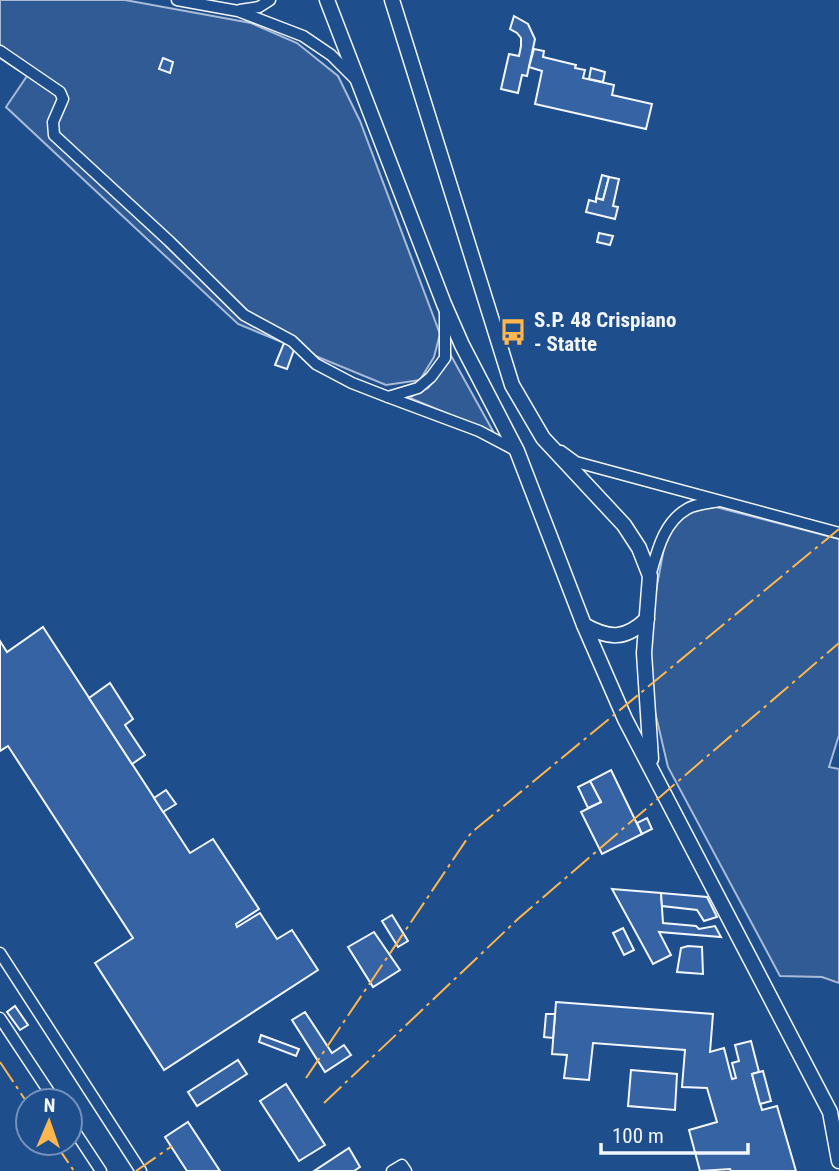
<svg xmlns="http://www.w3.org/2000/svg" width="839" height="1171" viewBox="0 0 839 1171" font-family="'Roboto Condensed',sans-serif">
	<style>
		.built { fill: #305b95; stroke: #a8bbd7; stroke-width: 2 }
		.building { fill: #3563a3; stroke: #f2f6ff; stroke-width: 2 }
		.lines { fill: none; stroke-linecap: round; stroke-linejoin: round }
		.minor-casing { stroke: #f2f6ff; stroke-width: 13 }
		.major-casing { stroke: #f2f6ff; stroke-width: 17 }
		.minor { stroke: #1f4e8c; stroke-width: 10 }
		.major { stroke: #1f4e8c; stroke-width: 14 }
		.power { stroke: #ffb74d; stroke-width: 2; stroke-dasharray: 24 5 3.5 5; stroke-linecap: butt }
		.labels { text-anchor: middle; stroke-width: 5; stroke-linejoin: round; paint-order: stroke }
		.poi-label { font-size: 21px; font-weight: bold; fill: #f2f6ff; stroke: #1f4e8c; text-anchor: start }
	</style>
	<rect width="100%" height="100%" fill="#1f4e8c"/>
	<g class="built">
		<path d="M0,0H125L251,23L297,43L338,76L360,121L440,334L434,357L420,380L386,385L238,324L6,107L27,76L0,58Z"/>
		<path d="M449,352L494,433L410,398L416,393L428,388L437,377Z"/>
		<path d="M708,505L839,539V735L829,767L839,769V983L822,977L780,976L668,767L648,682L653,607L666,537L681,516Z"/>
	</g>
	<g class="building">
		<path d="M514,16L528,24L535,39L527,76L522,75L518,93L501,89L509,54L519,56L521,46V38L517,33L510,29Z"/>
		<path d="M534,49L544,51L543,57L576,65L575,68L585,70L583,78L614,85L612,95L652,104L646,129L535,104L542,71L529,67Z"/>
		<path d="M163,58L173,62L170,73L159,69Z"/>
		<path d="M591,68L605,72L603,82L589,79Z"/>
		<path d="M602,175L609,177L603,200L596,198Z"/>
		<path d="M609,177L619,179L613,206L618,207L615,219L586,212L589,200L596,202V198L603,200Z"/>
		<path d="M599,233L613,236L610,245L597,242Z"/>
		<path d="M284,343L295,347L287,369L275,365Z"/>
		<path d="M43,627L190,853L213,839L259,909L236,924L237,927L260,913L277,939L292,930L318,970L164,1070L95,963L133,938L8,746L0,751V641L7,652Z"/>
		<path d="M110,683L133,719L125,725L145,755L132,764L89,698Z"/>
		<path d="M611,770L642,834L602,854L581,812L601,802L590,781Z"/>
		<path d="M590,781L601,802L588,808L578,787Z"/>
		<path d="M166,790L176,804L163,812L154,798Z"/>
		<path d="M647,818L652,829L642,834L637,823Z"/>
		<path d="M612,889L661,893L663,923L696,926L699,929L715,926L721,937L659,932L671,955L653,964Z"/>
		<path d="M661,893L707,897L717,917L704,921L697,910L662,906Z"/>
		<path d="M392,915L408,941L398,947L382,921Z"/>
		<path d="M623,928L634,950L624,955L613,933Z"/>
		<path d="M374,932L400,970L373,987L348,947Z"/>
		<path d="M688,946L702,947L703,974L677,972L681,948Z"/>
		<path d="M556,1002L713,1014L710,1052L724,1048L732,1079L736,1078L732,1063L739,1061L735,1045L751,1041L759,1072L752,1074L762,1110L777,1106L796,1171H731L730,1169L700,1171L689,1130L717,1122L707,1088L682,1087L685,1050L593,1043L589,1080L564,1078L567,1055L552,1054Z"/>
		<path d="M15,1006L28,1025L20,1030L7,1012Z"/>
		<path d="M305,1012L332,1053L344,1045L351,1055L325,1072L292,1020Z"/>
		<path d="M546,1014H555L553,1038L544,1037Z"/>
		<path d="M261,1035L299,1049L296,1056L259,1042Z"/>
		<path d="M238,1060L247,1074L197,1106L188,1092Z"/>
		<path d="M631,1070L677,1074L675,1110L628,1106Z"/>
		<path d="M763,1071L771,1101L760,1104L752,1074Z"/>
		<path d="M286,1084L325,1145L299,1161L260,1101Z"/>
		<path d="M188,1122L220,1171H187L165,1137Z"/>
		<path d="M349,1148L360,1167L354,1171H314Z"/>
	</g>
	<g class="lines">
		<defs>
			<g id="minor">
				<path d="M177,0L238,11L303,36L331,55L355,79"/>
				<path d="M240,10L259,7L270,0"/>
				<path d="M0,51L60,92L63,99L53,122L54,135L169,241L244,315L292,341L316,364L352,383L388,397"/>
				<path d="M445,314V358L431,377L418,388L388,397L479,431L517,451"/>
				<path d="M561,451L576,462L839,533"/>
				<path d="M650,576C657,552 663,523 687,509C695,504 710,503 719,501"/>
				<path d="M0,953L141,1171"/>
				<path d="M0,1018L55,1101"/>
				<path d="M70,1124L101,1171"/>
				<path d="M392,1171L402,1165L406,1171"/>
			</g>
			<g id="major">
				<path d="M327,0L444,304L462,345L517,451L584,625L625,719L830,1112L839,1161"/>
				<path d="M392,0L512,385L543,438L624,525L639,548L650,576L644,653L651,759"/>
				<path d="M584,625C609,639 625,640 647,619"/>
			</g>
		</defs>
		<use href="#minor" class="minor-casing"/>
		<use href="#major" class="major-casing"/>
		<use href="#minor" class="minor"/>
		<use href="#major" class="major"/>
		<g class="power">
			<path d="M0,1062L28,1104"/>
			<path d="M306,1078L471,833L839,529"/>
			<path d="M324,1103L519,918L839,643"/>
			<path d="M55,1143L74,1171"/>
			<path d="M136,1171L172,1146"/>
		</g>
	</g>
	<defs>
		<symbol id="bus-bare" viewBox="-9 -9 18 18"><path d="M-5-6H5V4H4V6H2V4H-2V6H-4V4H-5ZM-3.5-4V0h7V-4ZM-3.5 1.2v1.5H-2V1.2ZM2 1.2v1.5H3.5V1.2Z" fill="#ffb74d" stroke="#1f4e8c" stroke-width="2.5" paint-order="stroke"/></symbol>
	</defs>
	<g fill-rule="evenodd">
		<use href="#bus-bare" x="494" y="313" width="38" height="38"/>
	</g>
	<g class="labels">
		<g class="poi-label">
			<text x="534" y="327">S.P. 48 Crispiano<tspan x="534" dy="24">- Statte</tspan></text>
		</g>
	</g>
	<g transform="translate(49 1122) rotate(2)"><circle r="33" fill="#1f4e8c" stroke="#7391ba" stroke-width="2"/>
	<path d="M0-5L12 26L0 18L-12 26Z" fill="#ffb74d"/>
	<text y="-10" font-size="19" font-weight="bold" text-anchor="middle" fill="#f2f6ff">N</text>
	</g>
	<path d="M601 1143v10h147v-10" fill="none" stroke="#f2f6ff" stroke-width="3.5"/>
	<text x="612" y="1143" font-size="21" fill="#f2f6ff" stroke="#1f4e8c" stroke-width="5" paint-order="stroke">100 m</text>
</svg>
